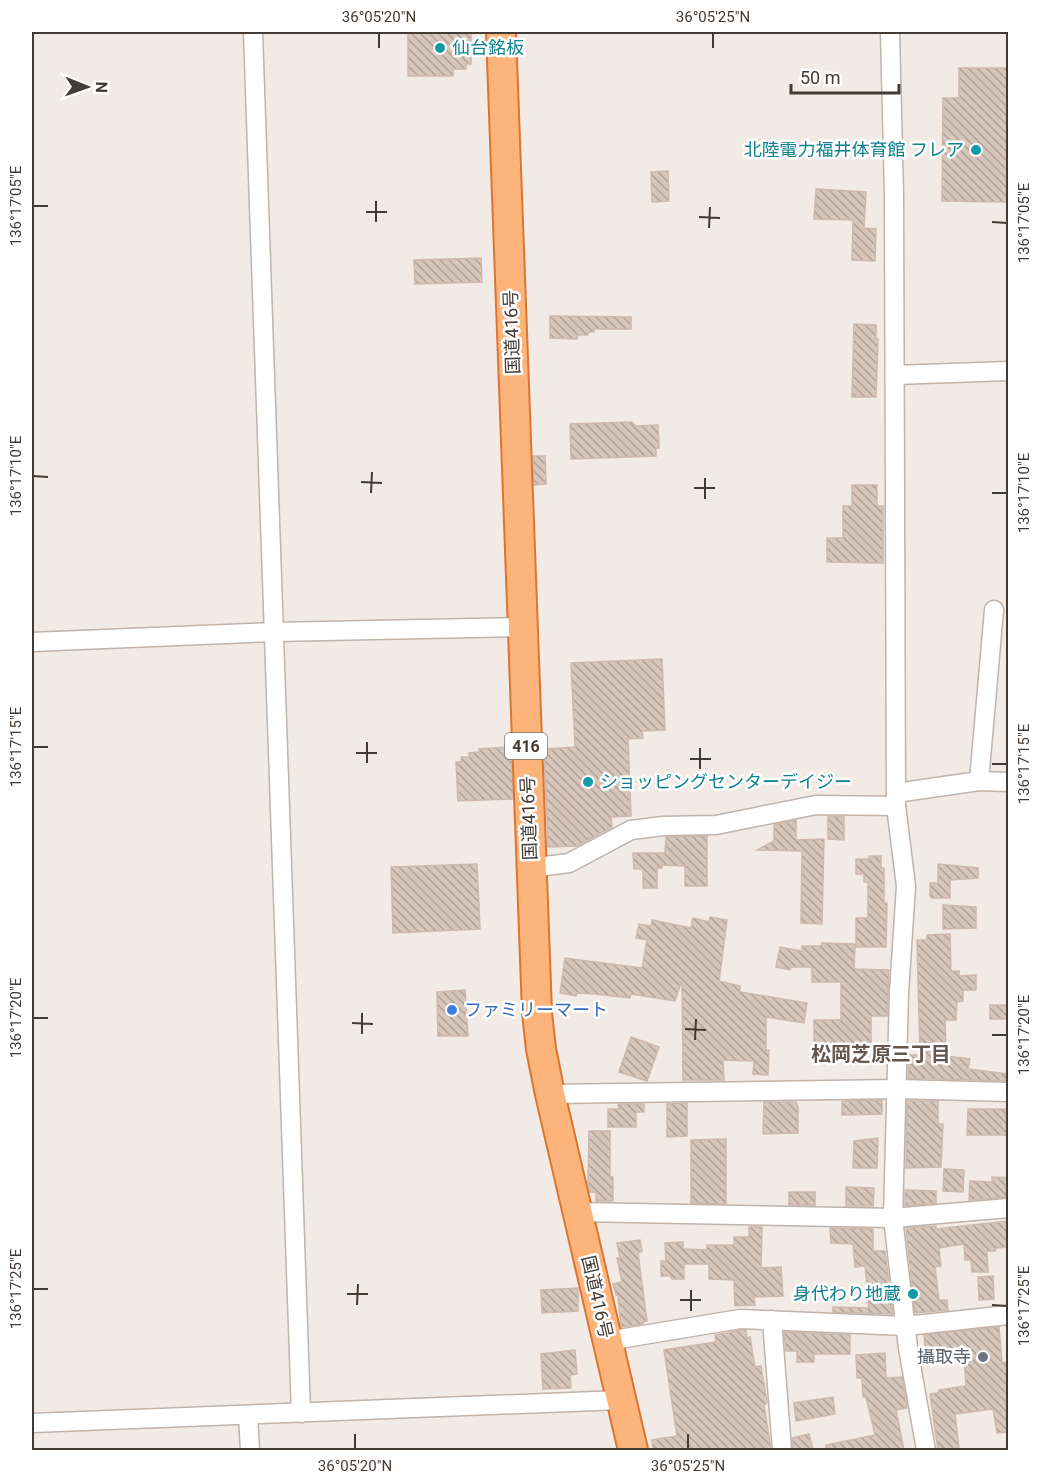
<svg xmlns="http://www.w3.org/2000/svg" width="1040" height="1482" viewBox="0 0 1040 1482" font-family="Roboto,'Noto Sans JP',sans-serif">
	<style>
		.building { fill: url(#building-back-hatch); stroke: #ceb9ad; stroke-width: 1.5 }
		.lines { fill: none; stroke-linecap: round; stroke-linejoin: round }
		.minor-casing { stroke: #c0b3aa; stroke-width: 21 }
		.trunk-casing { stroke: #dc7534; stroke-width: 32 }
		.minor { stroke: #fff; stroke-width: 18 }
		.trunk { stroke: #fdb47a; stroke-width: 28 }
		.ticks { fill: none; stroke: #443a34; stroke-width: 2 }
		.culture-dot { fill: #0f9aa8; stroke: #fff; stroke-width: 2 }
		.shop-dot { fill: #3f7fe0; stroke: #fff; stroke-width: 2 }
		.worship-dot { fill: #6b7280; stroke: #fff; stroke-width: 2 }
		.labels { text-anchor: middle; stroke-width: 5; stroke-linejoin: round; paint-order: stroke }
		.shield { fill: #fff; stroke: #7c7571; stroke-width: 1.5 }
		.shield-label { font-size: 16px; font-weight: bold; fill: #443a34 }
		.culture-label { font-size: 18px; fill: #0d838f; stroke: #fff; text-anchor: start }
		.street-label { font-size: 18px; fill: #443a34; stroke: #fff }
		.shop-label { font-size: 18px; fill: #366cbe; stroke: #fff; text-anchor: start }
		.worship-label { font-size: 18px; fill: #5b616d; stroke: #fff; text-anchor: end }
		.neighbourhood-label { font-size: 20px; font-weight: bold; fill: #66554b; stroke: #fff }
		.neatline { fill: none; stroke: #443a34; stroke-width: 2 }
		.ticks-label { font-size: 15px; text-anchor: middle; fill: #443a34 }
	</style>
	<defs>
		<pattern id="building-back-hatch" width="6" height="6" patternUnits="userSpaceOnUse" patternTransform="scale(1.5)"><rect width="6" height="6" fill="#d6c6bc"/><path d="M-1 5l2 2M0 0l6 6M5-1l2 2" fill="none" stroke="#afa29a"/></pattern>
	</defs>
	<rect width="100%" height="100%" fill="#f2eae4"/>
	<g class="building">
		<path d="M408,32H471V64H466V69H453V76H408Z"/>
		<path d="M959,68H1008V202L942,201L943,98H959Z"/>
		<path d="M668,171L669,201L652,202L651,172Z"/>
		<path d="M816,189L866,192L864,228L876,229L875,261L852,260L853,220L814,219Z"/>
		<path d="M481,258L482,282L415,284L414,260Z"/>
		<path d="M550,316L631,317V329H594V332H588V335H578L577,339L550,338Z"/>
		<path d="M854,324L876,325V339H878L876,397H852Z"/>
		<path d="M632,422L635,426L658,425L659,448H656V456L571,459L570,424Z"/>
		<path d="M533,456H545L546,484L534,485Z"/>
		<path d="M852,485H877V506H883V563L827,562V538H843V506H852Z"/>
		<path d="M662,659L665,730L642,731L643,738L628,739L631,816L611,817L612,827L577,846L548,847L544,749L575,747L571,663Z"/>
		<path d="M511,747L513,799L458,801L456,762H461V757H469V753L479,752V749Z"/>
		<path d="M828,816L844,817V840L828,839Z"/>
		<path d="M796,820V840L824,839L822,924L801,923L802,851L757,850L774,841V825Z"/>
		<path d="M707,836V886H685V866L662,865V868H657V888H643V869H634L633,853H665L666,837Z"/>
		<path d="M869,856H881V868H884V903H887L886,947H856V918H868V882H864V874H856V859H869Z"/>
		<path d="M477,864L480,929L393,933L391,867Z"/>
		<path d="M938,864L978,868V878L950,880V898H932L930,896V883H938Z"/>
		<path d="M943,905L976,907V928L943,929Z"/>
		<path d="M710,917L727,920L719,981L740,986V992L807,1003L804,1023L766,1017V1050H769L768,1075L753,1074L754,1061L723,1060L724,1080H683L682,980L675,1001L631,994L630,998L595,994L577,993L576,996L560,993L565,958L642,968L647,940L636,938L639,924L651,926L652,920L691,928L693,918L709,922Z"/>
		<path d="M950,934L951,971H959V976L976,975V990H963V1001L957,1002L956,1020H945L946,1056L970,1059L968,1069L1008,1074V1081L908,1078L909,1055H920L917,940H927V935Z"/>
		<path d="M822,943L855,944L854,969L889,970L887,1016H871V1052L814,1050V1020H841V982H812V967H791L790,970L776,967L780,947L802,951V946H821Z"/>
		<path d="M465,990L468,1036H438L437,992Z"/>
		<rect x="990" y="1005" width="18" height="14"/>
		<path d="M631,1037L659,1047L647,1081L619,1072Z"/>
		<path d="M882,1100V1114L842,1115V1101Z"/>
		<path d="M907,1101H938V1124H943L941,1167L906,1168Z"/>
		<path d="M764,1102H796L798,1107V1133L763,1134Z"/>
		<path d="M687,1103V1136L667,1137V1104Z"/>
		<path d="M618,1104H644V1112H636V1127H608V1109H619Z"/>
		<path d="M968,1109H1008V1135H967Z"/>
		<path d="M589,1131H610V1177H613V1201H596V1192H590L588,1184Z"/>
		<path d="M878,1138L877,1168H853L854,1141Z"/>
		<path d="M726,1139V1204L691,1203V1140Z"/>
		<path d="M944,1169L964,1170L963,1192L943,1191Z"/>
		<path d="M992,1177L1008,1178V1197L969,1200L970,1181L992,1182Z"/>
		<path d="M846,1187L874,1188L873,1206H846Z"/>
		<path d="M905,1190L936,1191V1203L905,1206Z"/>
		<rect x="789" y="1192" width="26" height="13"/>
		<path d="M1008,1221V1247L996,1248L995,1251H987L988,1272H972L971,1260H965L964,1244L939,1248L941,1266L935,1267L939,1300H947L948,1310L915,1313L906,1228L936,1226V1229Z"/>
		<path d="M749,1227H762L761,1268L781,1267L783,1296L754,1297L755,1305L735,1306L734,1280L709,1279V1264H684V1279H672L670,1276H661V1261H666L665,1243L683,1242V1249L707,1250V1245H734V1237H749Z"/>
		<path d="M830,1228L873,1229V1251H885L893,1314L833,1312V1307L869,1308L865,1266L855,1267L853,1244L831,1243Z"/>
		<path d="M640,1240L642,1251L638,1253L647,1321L643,1322V1324L621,1327L618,1295H616L613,1284L622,1282L617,1258H620L617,1243Z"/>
		<path d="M993,1276L994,1299L979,1300L978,1277Z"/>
		<path d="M578,1288V1311L542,1313L541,1290Z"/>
		<path d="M999,1327L1002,1363L1008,1362V1432L997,1433L993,1409L955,1414L959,1448L938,1450L930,1394L938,1393L939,1390L966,1386L964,1356L922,1362L919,1348L925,1347L924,1335Z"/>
		<path d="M741,1330H746L747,1338L750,1337L755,1367L761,1366L767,1403L764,1405L771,1450H653L652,1440L677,1436L664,1350L716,1342L715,1335Z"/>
		<path d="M784,1332L850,1335V1354H814V1362H797V1351H786Z"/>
		<path d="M575,1350L577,1374L570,1375L571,1388L543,1389L541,1354Z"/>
		<path d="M885,1353L886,1378L902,1377L907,1408L896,1410L904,1450H826V1445L875,1435L866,1397H863L862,1378H857L856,1355Z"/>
		<path d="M833,1397L835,1414L796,1421L794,1403Z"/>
		<path d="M809,1434L813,1450H793L792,1438Z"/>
	</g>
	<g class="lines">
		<defs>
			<g id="minor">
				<path d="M253,32L301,1413"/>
				<path d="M890,32L894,195L896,806L906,886L899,992L893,1218L908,1348L926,1450"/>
				<path d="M895,375L1008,371"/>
				<path d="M32,642L274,632L522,627"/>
				<path d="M979,781L994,610"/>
				<path d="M896,793L979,781L1008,782"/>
				<path d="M530,868L569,863L631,830L663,826L716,825L816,805L896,806"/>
				<path d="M550,1094L897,1089L1008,1092"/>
				<path d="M578,1212L893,1218L1008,1208"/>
				<path d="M772,1320L782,1450"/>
				<path d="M607,1341L740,1319L906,1326L1008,1315"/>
				<path d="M248,1415L250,1450"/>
				<path d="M32,1423L621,1400"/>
			</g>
			<path id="trunk" d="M501,32L537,1013L541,1049L550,1094L633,1450"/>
		</defs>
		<use href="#minor" class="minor-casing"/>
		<use href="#trunk" class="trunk-casing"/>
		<use href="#minor" class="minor"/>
		<use href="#trunk" class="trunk"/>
	</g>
	<path class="ticks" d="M379,48V33M713,48V33M33,206H48M366,212H387M699,217L720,218M376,222V201M992,222L1007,223M709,228L710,207M33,476L48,477M361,482L382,483M694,488H715M371,493L372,472M992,493H1007M705,499V478M33,747H48M356,753H377M690,759H711M367,763V742M992,764H1007M700,769V748M33,1018H48M352,1023L373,1024M685,1029L706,1030M362,1034V1013M992,1035H1007M695,1040L696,1019M33,1289H48M347,1294H368M680,1300H701M357,1305L358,1284M992,1305L1007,1306M691,1311V1290M355,1449V1434M688,1449V1434"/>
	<g class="culture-dot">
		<circle cx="440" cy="48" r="6"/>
		<circle cx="976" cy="150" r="6"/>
		<circle cx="588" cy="782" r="6"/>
		<circle cx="913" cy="1294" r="6"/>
	</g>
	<circle class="shop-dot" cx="452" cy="1010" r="6"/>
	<circle class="worship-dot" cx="983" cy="1357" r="6"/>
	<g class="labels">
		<rect class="shield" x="505" y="733" width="42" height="26" rx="4.5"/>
		<g class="shield-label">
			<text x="526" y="752">416</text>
		</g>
		<g class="culture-label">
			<text x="452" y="54">仙台銘板</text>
			<text x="964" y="156" text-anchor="end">北陸電力福井体育館 フレア</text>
			<text x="600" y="788">ショッピングセンターデイジー</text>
			<text x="901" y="1300" text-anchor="end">身代わり地蔵</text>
		</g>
		<g class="street-label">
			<text transform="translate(512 332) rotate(-92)" y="6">国道416号</text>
			<text transform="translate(529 818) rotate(-92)" y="6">国道416号</text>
			<text transform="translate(597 1297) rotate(77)" y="6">国道416号</text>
		</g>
		<g class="shop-label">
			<text x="464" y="1016">ファミリーマート</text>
		</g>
		<g class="worship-label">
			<text x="971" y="1363">攝取寺</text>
		</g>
		<g class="neighbourhood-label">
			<text x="881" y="1061">松岡芝原三丁目</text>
		</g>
	</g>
	<rect width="1040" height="1482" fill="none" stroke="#ffffff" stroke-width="66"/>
	<g transform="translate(87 87) rotate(91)" stroke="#ffffff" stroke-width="4.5" paint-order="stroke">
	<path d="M0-4.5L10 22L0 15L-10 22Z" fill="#443a34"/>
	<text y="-9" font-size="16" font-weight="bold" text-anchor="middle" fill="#443a34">N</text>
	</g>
	<path d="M791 84v9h108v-9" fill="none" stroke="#443a34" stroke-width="3"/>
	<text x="800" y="84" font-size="18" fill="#443a34" stroke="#ffffff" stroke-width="4.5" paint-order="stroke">50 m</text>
	<rect x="33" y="33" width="974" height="1416" class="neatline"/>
	<g class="ticks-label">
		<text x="379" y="22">36°05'20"N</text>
		<text x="713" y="22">36°05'25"N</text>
		<text transform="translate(16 206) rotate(-90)" y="5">136°17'05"E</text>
		<text transform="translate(1024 223) rotate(-90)" y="5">136°17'05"E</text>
		<text transform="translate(16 476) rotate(-90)" y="5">136°17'10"E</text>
		<text transform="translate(1024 493) rotate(-90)" y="5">136°17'10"E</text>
		<text transform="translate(16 747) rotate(-90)" y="5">136°17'15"E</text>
		<text transform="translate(1024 764) rotate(-90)" y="5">136°17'15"E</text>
		<text transform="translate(16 1018) rotate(-90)" y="5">136°17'20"E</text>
		<text transform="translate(1024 1035) rotate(-90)" y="5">136°17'20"E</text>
		<text transform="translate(16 1289) rotate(-90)" y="5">136°17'25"E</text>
		<text transform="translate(1024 1306) rotate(-90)" y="5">136°17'25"E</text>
		<text x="355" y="1471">36°05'20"N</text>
		<text x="688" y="1471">36°05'25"N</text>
	</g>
</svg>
